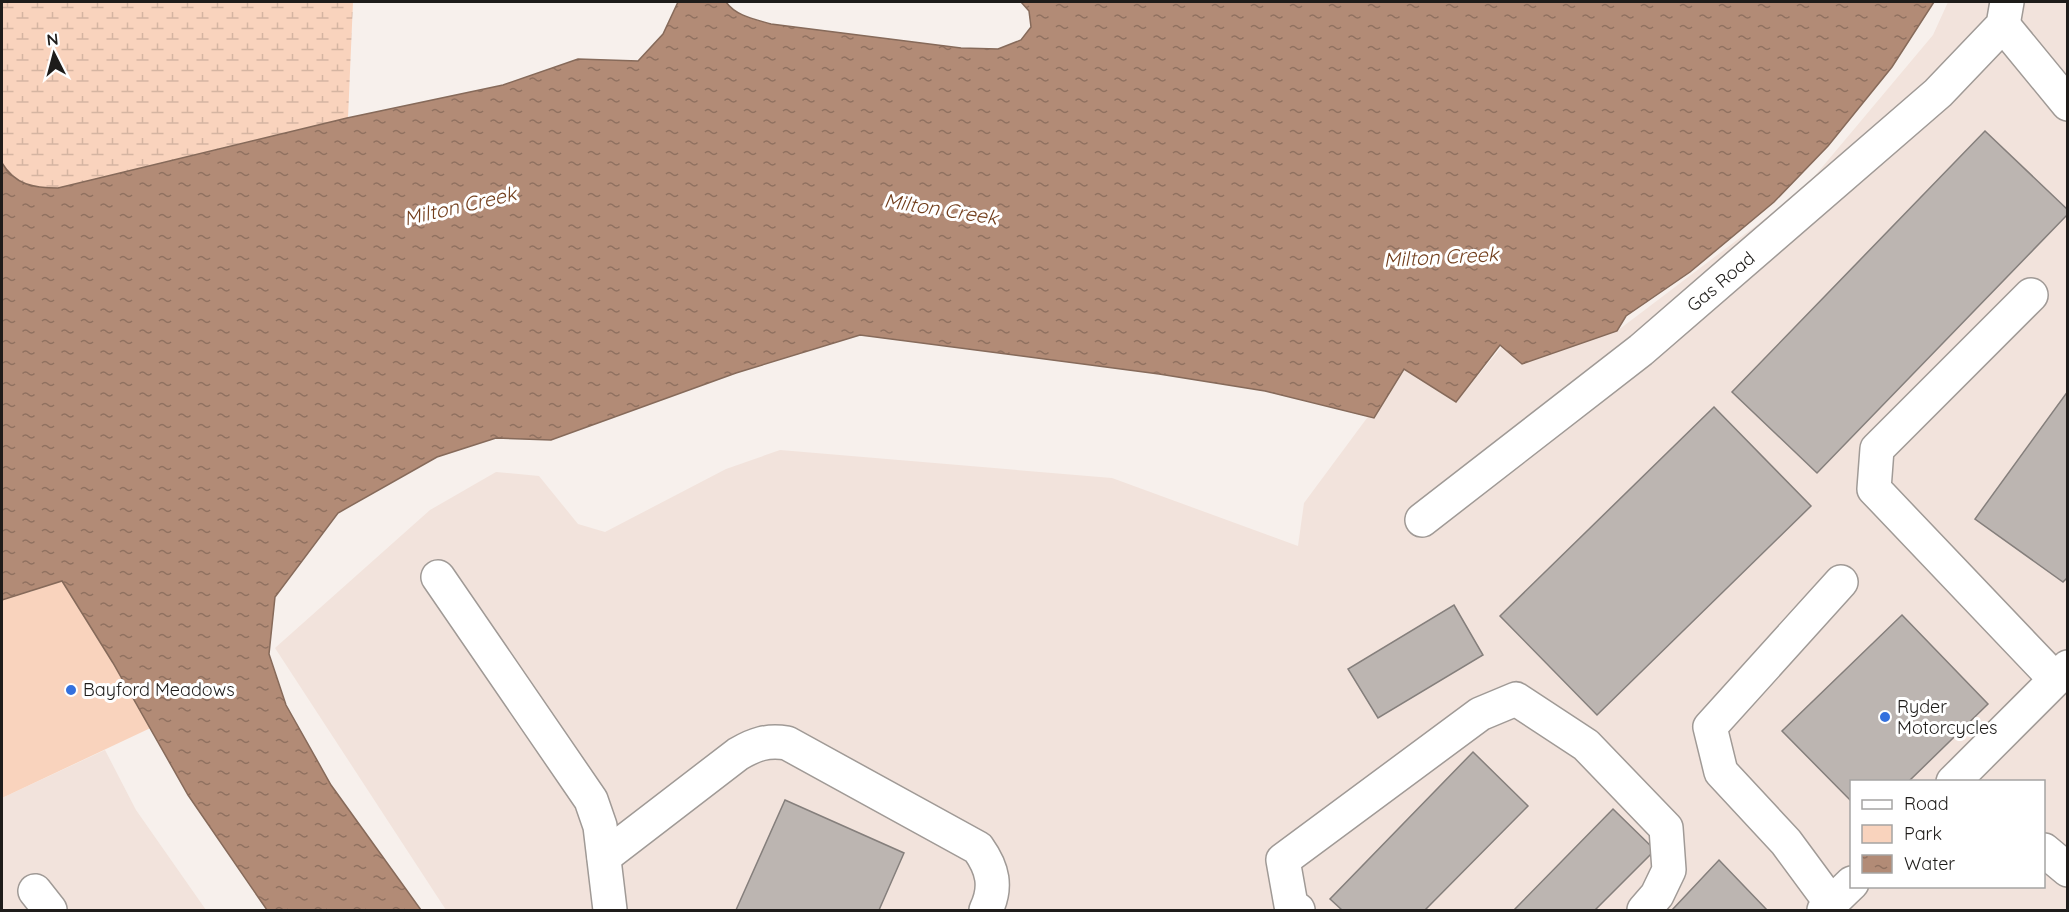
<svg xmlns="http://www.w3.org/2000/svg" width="2069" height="912" viewBox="0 0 2069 912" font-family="Quicksand,sans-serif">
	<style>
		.built { fill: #f2e3dc; fill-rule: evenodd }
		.wetland { fill: url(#wetland-marsh) }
		.park { fill: #f9d3bd }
		.water { fill: url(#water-ripples); stroke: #866a5a; stroke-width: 1.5 }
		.building { fill: #bcb5b1; stroke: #857f7c; stroke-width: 1.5 }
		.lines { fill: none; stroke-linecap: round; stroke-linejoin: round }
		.minor-casing { stroke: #a09a96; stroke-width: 36 }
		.major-casing { stroke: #a09a96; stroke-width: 36 }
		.minor { stroke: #fff; stroke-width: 33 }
		.major { stroke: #fff; stroke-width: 33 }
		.poi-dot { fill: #3370de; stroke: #fff; stroke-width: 2 }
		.labels { text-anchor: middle; stroke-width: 6; stroke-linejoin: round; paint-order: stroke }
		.street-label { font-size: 18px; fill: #1e1c1a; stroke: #fff }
		.poi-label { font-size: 18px; fill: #1e1c1a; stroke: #fff; text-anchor: start }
		.water-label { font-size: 20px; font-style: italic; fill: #723e1c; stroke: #fff }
	</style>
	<defs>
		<pattern id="wetland-marsh" width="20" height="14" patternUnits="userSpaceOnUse" patternTransform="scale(1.5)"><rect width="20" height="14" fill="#f9d3bd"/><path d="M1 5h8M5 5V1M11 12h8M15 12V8" fill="none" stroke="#d5b5a2"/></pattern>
		<pattern id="water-ripples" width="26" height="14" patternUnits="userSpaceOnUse" patternTransform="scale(1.5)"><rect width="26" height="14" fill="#b28b76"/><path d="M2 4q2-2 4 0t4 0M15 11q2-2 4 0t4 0" fill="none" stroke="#907160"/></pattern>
	</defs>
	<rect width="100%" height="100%" fill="#f7f0ec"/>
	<g class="built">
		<path d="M1948,2H2067V910H446L275,648L430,510L496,472L539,476L578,524L605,532L726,469L780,450L1112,478L1298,546L1304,503L1404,368L1456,402L1504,344L1522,364L1617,331L1803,190L1933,35ZM1852,782H2044V886H1852Z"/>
		<path d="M105,750L136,810L206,910H2V798Z"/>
	</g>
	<path class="wetland" d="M2,2H353L348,118L503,85L578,59L638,61L663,34L678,2H726C736,16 754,19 771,24L961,48L997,49L1021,40L1031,27L1029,11L1021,2H1690L2,296Z"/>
	<path class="park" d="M54,581H66L159,724L2,798V593L30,592Z"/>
	<path class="water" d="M678,2H726C736,16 754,19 771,24L961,48L998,49L1021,40L1031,27L1029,11L1021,2H1934L1892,67L1828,146L1774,202L1690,272L1626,316L1617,331L1522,364L1500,345L1456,402L1404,369L1374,418L1265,391L1159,374L860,335L736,373L551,440L496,438L437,457L338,513L275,597L269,654L286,705L331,785L421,910H267L188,795L113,663L62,581L2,600V163C15,185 34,188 58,188L347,118L503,85L578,59L638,61L663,34Z"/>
	<g class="building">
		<path d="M1985,131L2068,210V214L1817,473L1732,392Z"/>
		<path d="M2068,391V577L2063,582L1975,519Z"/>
		<path d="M1714,407L1811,506L1597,715L1500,616Z"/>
		<path d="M1454,605L1483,655L1378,718L1348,669Z"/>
		<path d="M1902,615L1988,704L1908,782H1852V802L1782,731Z"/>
		<path d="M1473,752L1528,806L1425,910H1342L1330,899Z"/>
		<path d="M785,800L904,853L879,910H736Z"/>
		<path d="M1613,809L1655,850L1595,910H1514Z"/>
		<path d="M1719,860L1767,910H1672Z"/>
	</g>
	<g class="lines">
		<defs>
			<g id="minor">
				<path d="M2003,25L2068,104"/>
				<path d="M2031,295L1877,449L1874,489L2055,679"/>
				<path d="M1422,520L1641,350L1938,93L2003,25L2007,2"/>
				<path d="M438,577L591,800L600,826L610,910"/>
				<path d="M2044,850L2068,870"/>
				<path d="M604,857L738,754C755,744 767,740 787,743L978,848C993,869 997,887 986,910"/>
				<path d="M35,891L50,910"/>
				<path d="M1831,903L1786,842L1721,772L1710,727L1841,582"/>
				<path d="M1298,910L1291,905L1283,860L1480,714L1516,699L1586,745L1666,828L1669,870L1657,895L1644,910"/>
			</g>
			<g id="major">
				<path d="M1953,782L2068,667"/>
				<path d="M1824,910L1852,883"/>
			</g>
		</defs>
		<use href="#minor" class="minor-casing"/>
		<use href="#major" class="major-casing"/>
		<use href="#minor" class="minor"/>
		<use href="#major" class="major"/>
	</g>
	<g class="poi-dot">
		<circle cx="71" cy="690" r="6"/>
		<circle cx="1885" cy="717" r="6"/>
	</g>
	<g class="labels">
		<g class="street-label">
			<text transform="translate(1721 282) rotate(-40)" y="6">Gas Road</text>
		</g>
		<g class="poi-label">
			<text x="83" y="696">Bayford Meadows</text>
			<text x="1897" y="713">Ryder<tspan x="1897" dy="21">Motorcycles</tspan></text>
		</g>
		<g class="water-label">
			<text transform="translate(460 206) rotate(-13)" y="7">Milton Creek</text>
			<text transform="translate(941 209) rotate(9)" y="7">Milton Creek</text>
			<text transform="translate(1441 257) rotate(-3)" y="7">Milton Creek</text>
		</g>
	</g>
	<rect width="2069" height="912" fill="none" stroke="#1e1c1a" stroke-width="6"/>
	<rect x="1850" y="780" width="195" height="108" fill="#ffffff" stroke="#a5a4a3" stroke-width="1.5"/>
	<rect x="1862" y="800" width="30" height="9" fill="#ffffff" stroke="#a5a4a3" stroke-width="1.5"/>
	<text x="1904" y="810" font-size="18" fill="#1e1c1a">Road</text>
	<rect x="1862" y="825" width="30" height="18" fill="#f9d3bd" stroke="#a5a4a3" stroke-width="1.5"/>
	<text x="1904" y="840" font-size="18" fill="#1e1c1a">Park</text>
	<rect x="1862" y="855" width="30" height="18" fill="url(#water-ripples)" stroke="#a5a4a3" stroke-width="1.5"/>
	<text x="1904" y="870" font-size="18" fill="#1e1c1a">Water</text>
	<g transform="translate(54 54) rotate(354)" stroke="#ffffff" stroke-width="4.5" paint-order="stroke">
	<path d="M0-4.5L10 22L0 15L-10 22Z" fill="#1e1c1a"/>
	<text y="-9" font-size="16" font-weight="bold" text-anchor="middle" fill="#1e1c1a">N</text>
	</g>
</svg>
